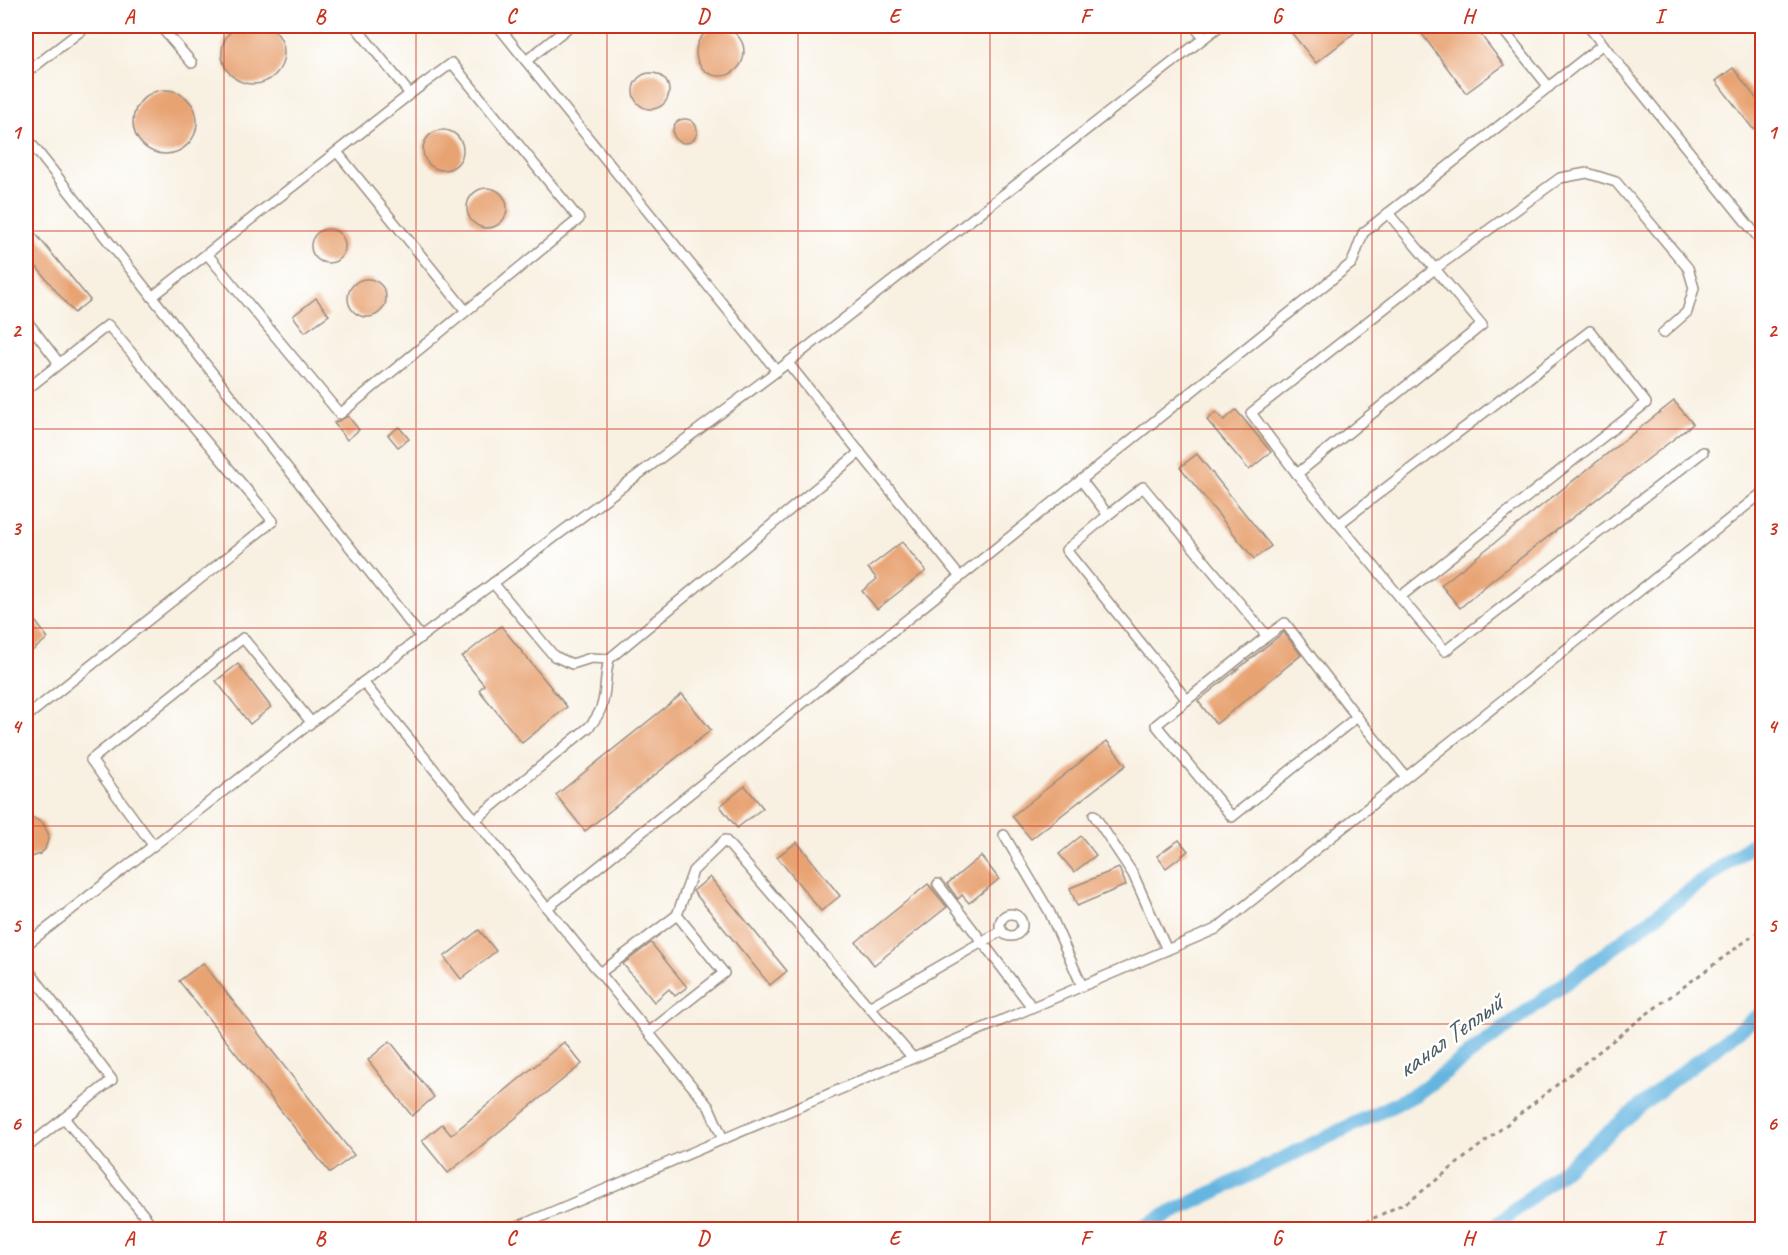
<svg xmlns="http://www.w3.org/2000/svg" width="1788" height="1255" viewBox="0 0 1788 1255" font-family="Caveat,sans-serif">
	<style>
		.lines { fill: none; stroke-linecap: round; stroke-linejoin: round }
		.canal { stroke: #65b5e0; stroke-width: 15 }
		.building { fill: #e8a372 }
		.service-casing { stroke: #9a8d80; stroke-width: 12 }
		.path { stroke: #9a8d80; stroke-width: 3; stroke-dasharray: 4.5 4.5; stroke-linecap: butt }
		.service { stroke: #fff; stroke-width: 9 }
		.grid { fill: none; stroke: #c8321e; stroke-width: 1.5; stroke-opacity: 0.55 }
		.labels { text-anchor: middle; stroke-width: 5; stroke-linejoin: round; paint-order: stroke }
		.water-label { font-size: 27px; font-style: italic; fill: #4a5b62; stroke: #fff }
		.neatline { fill: none; stroke: #c8321e; stroke-width: 2 }
		.grid-label { font-size: 20px; text-anchor: middle; font-weight: bold; fill: #c8321e }
	</style>
	<rect width="100%" height="100%" fill="#fff"/>
	<filter id="ink" filterUnits="userSpaceOnUse"><feTurbulence type="fractalNoise" baseFrequency=".0167" numOctaves="2"/><feDisplacementMap in="SourceGraphic" scale="12" xChannelSelector="R" yChannelSelector="G"/><feConvolveMatrix kernelMatrix="1 2 1 2 8 2 1 2 1" color-interpolation-filters="sRGB"/></filter>
	<filter id="wash" filterUnits="userSpaceOnUse"><feTurbulence type="fractalNoise" baseFrequency=".008" numOctaves="4" result="noise"/><feDisplacementMap in="SourceGraphic" scale="24" xChannelSelector="R" yChannelSelector="G"/><feGaussianBlur stdDeviation="1.35" result="paint"/><feColorMatrix in="noise" values="0 0 0 0 0 0 0 0 0 0 0 0 0 0 0 0 0 1.4 0 .05"/><feComposite in="paint" operator="in"/></filter>
	<g filter="url(#wash)">
		<rect width="100%" height="100%" fill="#f8f0e1"/>
		<g class="lines">
			<g class="canal">
				<path d="M1136,1230L1416,1094L1762,837"/>
				<path d="M1491,1230L1672,1080L1762,1013"/>
			</g>
		</g>
		<g id="blocks">
			<g class="building">
				<circle cx="253" cy="53" r="31"/>
				<path d="M1286,26H1363L1316,63Z"/>
				<path d="M1416,26H1474L1504,65L1466,93Z"/>
				<circle cx="720" cy="52" r="24"/>
				<path d="M1733,68L1762,106V122L1753,129L1716,81Z"/>
				<circle cx="651" cy="91" r="18"/>
				<circle cx="165" cy="122" r="32"/>
				<circle cx="685" cy="131" r="12"/>
				<circle cx="443" cy="150" r="20"/>
				<circle cx="487" cy="208" r="20"/>
				<path d="M26,222L90,300L74,313L26,254Z"/>
				<circle cx="328" cy="246" r="17"/>
				<circle cx="367" cy="298" r="19"/>
				<path d="M316,298L329,315L305,332L293,316Z"/>
				<path d="M1674,401L1693,424L1490,582L1460,608L1441,585Z"/>
				<path d="M1236,410L1271,452L1249,470L1207,420L1216,412L1224,420Z"/>
				<path d="M348,416L359,430L347,440L334,423Z"/>
				<path d="M399,427L409,439L398,447L388,435Z"/>
				<path d="M1197,454L1271,546L1254,559L1180,467Z"/>
				<path d="M902,542L926,571L877,609L862,591L877,579L868,568Z"/>
				<path d="M26,609L48,638L26,656Z"/>
				<path d="M501,626L567,707L522,743L479,690L484,685L462,657Z"/>
				<path d="M1284,632L1301,655L1216,724L1198,701Z"/>
				<path d="M238,664L271,707L250,724L216,681Z"/>
				<path d="M682,694L711,730L585,831L556,795Z"/>
				<path d="M1107,741L1126,765L1031,839L1012,816Z"/>
				<path d="M745,786L763,808L737,828L720,806Z"/>
				<path d="M26,814L43,823L49,836L45,849L40,854L26,859Z"/>
				<path d="M1081,836L1096,855L1074,872L1059,854Z"/>
				<path d="M1179,840L1188,851L1166,868L1157,856Z"/>
				<path d="M797,842L840,896L821,911L777,857Z"/>
				<path d="M981,856L999,879L969,903L962,895L958,899L947,884Z"/>
				<path d="M1119,868L1126,885L1077,906L1070,888Z"/>
				<path d="M710,877L787,971L770,985L693,891Z"/>
				<path d="M928,884L947,907L874,965L856,942Z"/>
				<path d="M479,930L496,951L461,979L444,957Z"/>
				<path d="M651,943L687,987L675,996L669,989L654,1002L623,964Z"/>
				<path d="M203,963L354,1155L330,1173L179,981Z"/>
				<path d="M390,1041L434,1097L412,1116L368,1060Z"/>
				<path d="M564,1042L582,1064L448,1173L422,1141L442,1124L451,1135Z"/>
			</g>
		</g>
	</g>
	<g filter="url(#ink)">
		<use href="#blocks" fill-opacity="0" stroke="#9a8d80" stroke-width="1.5"/>
		<g class="lines">
			<defs>
				<g id="service">
					<path d="M160,26L192,63"/>
					<path d="M498,26L526,61"/>
					<path d="M570,26L526,61L777,371L1204,38"/>
					<path d="M1194,26L1204,38L1220,26"/>
					<path d="M1500,26L1549,87"/>
					<path d="M1588,26L1762,242"/>
					<path d="M26,73L87,26"/>
					<path d="M26,137L421,637L777,371"/>
					<path d="M337,152L466,311"/>
					<path d="M1388,213L1482,325L1297,474L1251,413L1436,268L1560,178L1587,173L1616,182L1688,268L1694,288L1687,312L1663,333"/>
					<path d="M207,254L340,414L579,219L452,63L410,94"/>
					<path d="M152,297L410,94L355,26"/>
					<path d="M26,320L59,363"/>
					<path d="M788,363L960,577"/>
					<path d="M26,390L108,325L273,521L26,717"/>
					<path d="M1297,474L1445,651L1703,452"/>
					<path d="M1081,480L1108,515L1143,487L1267,636L1187,700L1066,550L1108,515"/>
					<path d="M1339,524L1590,331L1646,403L1400,597"/>
					<path d="M493,583L554,656L572,664L591,658L609,659"/>
					<path d="M363,682L709,1107L723,1139"/>
					<path d="M1187,700L1156,725L1232,817L1357,717L1285,623L1267,636"/>
					<path d="M1357,717L1406,777"/>
					<path d="M1094,815L1133,874L1167,950"/>
					<path d="M475,820L589,727C610,704 602,687 609,659L860,452"/>
					<path d="M1004,835L1049,911L1082,986"/>
					<path d="M153,845L91,760L243,638L311,722"/>
					<path d="M938,884L1032,1007"/>
					<path d="M547,908L1352,263L1363,233L1603,44"/>
					<circle cx="1011" cy="925" r="11"/>
					<path d="M26,945L421,637"/>
					<path d="M26,967L112,1080L64,1118L156,1230"/>
					<path d="M600,973L677,915L693,871L725,840L913,1058"/>
					<path d="M869,1007L1001,931"/>
					<path d="M649,1032L724,973L677,915"/>
					<path d="M26,1148L64,1118"/>
					<path d="M510,1230L1216,929L1762,493"/>
				</g>
			</defs>
			<use href="#service" class="service-casing"/>
			<path class="path" d="M1349,1230L1411,1200L1644,1016L1762,929"/>
			<use href="#service" class="service"/>
		</g>
	</g>
	<path class="grid" d="M224,26V1230M416,26V1230M607,26V1230M798,26V1230M990,26V1230M1181,26V1230M1372,26V1230M1564,26V1230M26,231H1762M26,429H1762M26,628H1762M26,826H1762M26,1024H1762"/>
	<g class="labels">
		<g class="water-label">
			<text transform="translate(1449 1036) rotate(-36)" y="9">канал Теплый</text>
		</g>
	</g>
	<rect width="1788" height="1255" fill="none" stroke="#fff" stroke-width="66"/>
	<rect x="33" y="33" width="1722" height="1189" class="neatline"/>
	<g class="grid-label">
		<text x="129" y="23">A</text>
		<text x="320" y="23">B</text>
		<text x="511" y="23">C</text>
		<text x="703" y="23">D</text>
		<text x="894" y="23">E</text>
		<text x="1085" y="23">F</text>
		<text x="1277" y="23">G</text>
		<text x="1468" y="23">H</text>
		<text x="1659" y="23">I</text>
		<text x="16" y="139">1</text>
		<text x="1772" y="139">1</text>
		<text x="16" y="337">2</text>
		<text x="1772" y="337">2</text>
		<text x="16" y="535">3</text>
		<text x="1772" y="535">3</text>
		<text x="16" y="733">4</text>
		<text x="1772" y="733">4</text>
		<text x="16" y="932">5</text>
		<text x="1772" y="932">5</text>
		<text x="16" y="1130">6</text>
		<text x="1772" y="1130">6</text>
		<text x="129" y="1245">A</text>
		<text x="320" y="1245">B</text>
		<text x="511" y="1245">C</text>
		<text x="703" y="1245">D</text>
		<text x="894" y="1245">E</text>
		<text x="1085" y="1245">F</text>
		<text x="1277" y="1245">G</text>
		<text x="1468" y="1245">H</text>
		<text x="1659" y="1245">I</text>
	</g>
</svg>
